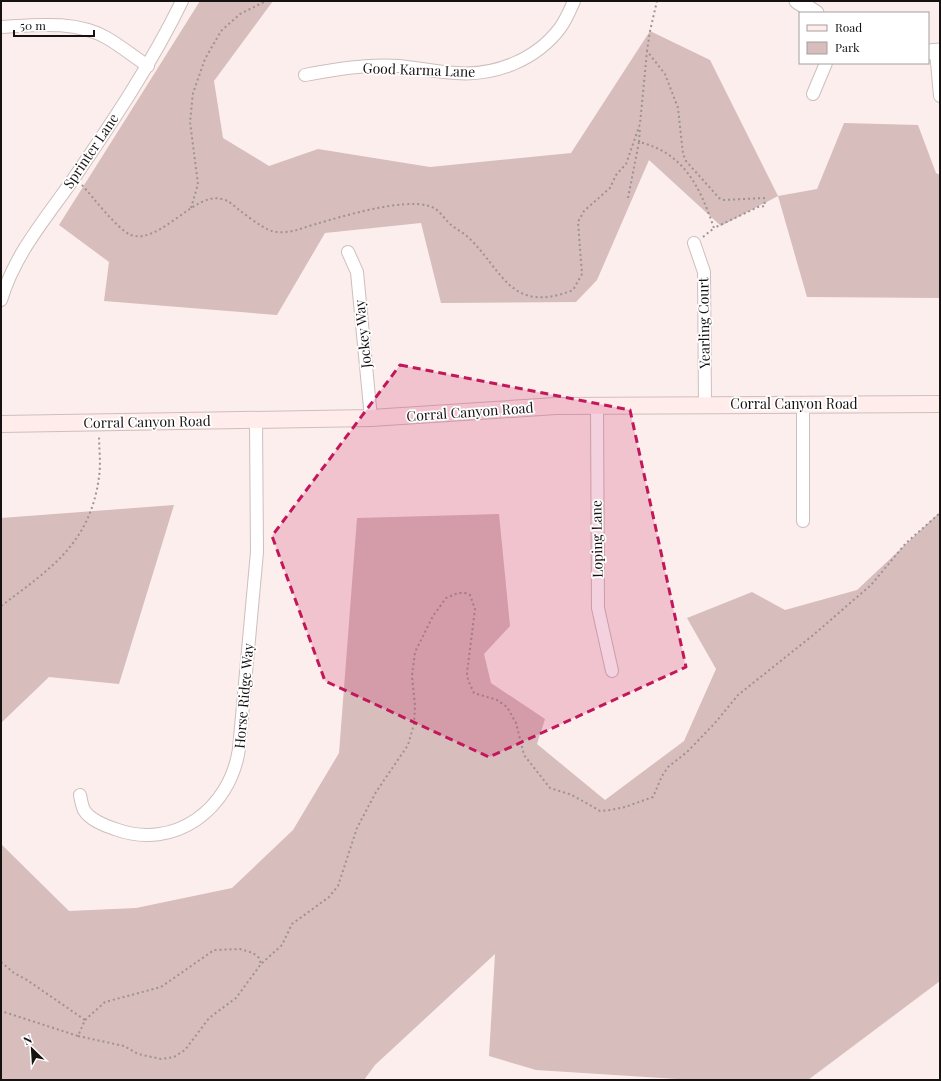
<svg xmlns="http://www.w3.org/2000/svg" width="941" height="1081" viewBox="0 0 941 1081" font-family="'Playfair Display',serif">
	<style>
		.green { fill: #d7bdbc }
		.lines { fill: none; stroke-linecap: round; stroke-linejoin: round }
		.minor-casing { stroke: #cdbfbe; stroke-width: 14 }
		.tertiary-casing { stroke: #cdbfbe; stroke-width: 17 }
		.secondary-casing { stroke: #cdbfbe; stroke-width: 18 }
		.path { stroke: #9d9392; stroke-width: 2; stroke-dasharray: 2 3; stroke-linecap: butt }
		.minor { stroke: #fff; stroke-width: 12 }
		.tertiary { stroke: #fff; stroke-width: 15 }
		.secondary { stroke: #ffeceb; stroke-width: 16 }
		.marked { fill: #c2185b; fill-opacity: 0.2; stroke: #c2185b; stroke-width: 3; stroke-dasharray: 8 5; stroke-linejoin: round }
		.labels { text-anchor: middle; stroke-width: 3.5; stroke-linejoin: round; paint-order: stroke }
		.street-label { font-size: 14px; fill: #171212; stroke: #fff }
	</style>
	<rect width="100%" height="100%" fill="#fceeed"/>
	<g class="green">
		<path d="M200,1H273L214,81L223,138L269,166L318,149L430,167L571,153L650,31L710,60L778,196L817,189L844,123L918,125L936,173L940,175V298L807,297L778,196L721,226L649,160L597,280L576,302L441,303L421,223L325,233L277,315L104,301L109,262L59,225Z"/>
		<path d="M174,505L119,684L49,677L1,723V518Z"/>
		<path d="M940,512V981L808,1080H693L536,1070L489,1056L495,954L375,1065L364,1080H1V844L69,911L136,908L232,888L293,830L339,753L357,518L499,514L510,626L484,654L491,683L545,719L537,744L605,800L684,741L716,669L687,618L752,592L785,610L857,590Z"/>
	</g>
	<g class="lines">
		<defs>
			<g id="minor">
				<path d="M1,27C36,25 75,20 107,38C121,46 134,57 148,66"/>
				<path d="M936,51L940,96"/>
				<path d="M305,75C336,69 367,64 399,66C418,68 437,72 456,73C495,76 536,60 560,28C566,20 570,10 574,1"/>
				<path d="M813,94L826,63"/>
				<path d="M694,243L704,272L705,404"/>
				<path d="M348,252L357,272L371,418"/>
				<path d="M1,300C15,253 47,217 74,178C113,121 152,63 182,1"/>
				<path d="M597,406L598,608L612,671"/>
				<path d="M803,521V404"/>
				<path d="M80,795C81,800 82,806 84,810C89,819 105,826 115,829C175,851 230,809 239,749L257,552L256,420"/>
			</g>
			<g id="tertiary">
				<path d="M797,1L816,13"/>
				<path d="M928,52L940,51"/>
			</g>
			<path id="secondary" d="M1,424L371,418L556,406L940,404"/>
		</defs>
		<use href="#minor" class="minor-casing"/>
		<use href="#tertiary" class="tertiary-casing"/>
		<use href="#secondary" class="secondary-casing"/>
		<g class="path">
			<path d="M639,142L640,128"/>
			<path d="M82,185C92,196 118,230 131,235C155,244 187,204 210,199C216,197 222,199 228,201C237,208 262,229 272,231C289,235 301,228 316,224C343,216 403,198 429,206C438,208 443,217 449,223C455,229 463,232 469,238C503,271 511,315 573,290L582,274L578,222L584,211L610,188L616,175L626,164L640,124L647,51"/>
			<path d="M628,198L639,142C685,153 700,188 714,228L758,207L765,206L764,198L723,200L719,198L686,161L683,154L678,108L665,74L647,51L650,31L657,1"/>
			<path d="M191,208L198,184L190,122L193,93L205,59L221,31L240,14L266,1"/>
			<path d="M703,237L714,228"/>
			<path d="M1,606C50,569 90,544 99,477C101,464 99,448 99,435"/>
			<path d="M1,962L14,973L27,980L85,1020L78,1036L1,1011"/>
			<path d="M85,1020L105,1002L161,987L214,950L240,949L253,953L259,958L261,964"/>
			<path d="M78,1036L124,1046L138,1054L161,1059L174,1057L185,1050L209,1018L236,998L261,964L282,945L292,924L329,897L338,886L357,828L376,792L408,745L414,724L415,706L412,676L415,652L433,616L446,598L458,593H465L470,595L475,609L467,673L468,680L474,693L497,700L507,707L516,723L524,755L550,788L572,795L600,811L611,810L625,807L653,797L662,776L668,767L687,752L715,723L738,695L812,636L871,585L906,543L940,513"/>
		</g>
		<use href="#minor" class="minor"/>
		<use href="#tertiary" class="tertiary"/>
		<use href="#secondary" class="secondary"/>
	</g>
	<path class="marked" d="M400,365L630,410L686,667L489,757L325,681L272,536Z"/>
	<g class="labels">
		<g class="street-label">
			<text transform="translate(419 70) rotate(2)" y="5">Good Karma Lane</text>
			<text transform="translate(91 151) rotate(-56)" y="5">Sprinter Lane</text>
			<text transform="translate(704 323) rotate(-91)" y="5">Yearling Court</text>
			<text transform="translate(363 334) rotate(-96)" y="5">Jockey Way</text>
			<text x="794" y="409">Corral Canyon Road</text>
			<text transform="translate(470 412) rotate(-4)" y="5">Corral Canyon Road</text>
			<text transform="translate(147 422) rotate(-1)" y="5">Corral Canyon Road</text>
			<text transform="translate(597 539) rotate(-91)" y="5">Loping Lane</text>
			<text transform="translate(244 696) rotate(-85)" y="5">Horse Ridge Way</text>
		</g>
	</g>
	<rect width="941" height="1081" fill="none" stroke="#171212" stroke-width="4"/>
	<rect x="799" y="12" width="130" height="52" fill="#ffffff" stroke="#a2a0a0"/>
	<rect x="807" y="25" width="20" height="6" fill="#ffeceb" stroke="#a2a0a0"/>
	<text x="835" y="32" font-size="12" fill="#171212">Road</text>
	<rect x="807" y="42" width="20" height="12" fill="#d7bdbc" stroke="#a2a0a0"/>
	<text x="835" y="52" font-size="12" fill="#171212">Park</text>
	<g transform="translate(32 1049) rotate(335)" stroke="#ffffff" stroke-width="3" paint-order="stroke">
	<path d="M0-3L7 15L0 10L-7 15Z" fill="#171212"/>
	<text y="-6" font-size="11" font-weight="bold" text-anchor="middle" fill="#171212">N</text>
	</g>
	<path d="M14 30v6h80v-6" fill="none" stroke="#171212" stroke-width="2"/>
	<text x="20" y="30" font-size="12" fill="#171212" stroke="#ffffff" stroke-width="3" paint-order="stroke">50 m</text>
</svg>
